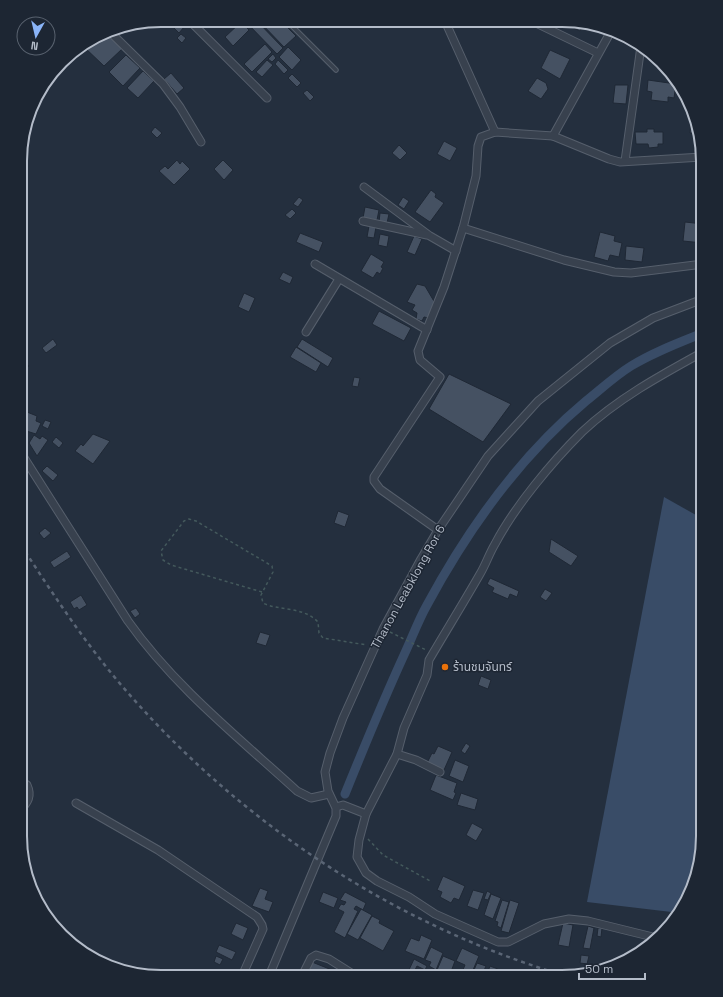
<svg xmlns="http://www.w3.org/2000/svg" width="723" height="997" viewBox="0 0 723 997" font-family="'Space Grotesk','Noto Sans Thai',sans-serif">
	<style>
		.water { fill: #394c67 }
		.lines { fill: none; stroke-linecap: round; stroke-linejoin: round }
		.canal { stroke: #394c67; stroke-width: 9 }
		.building { fill: #455162; stroke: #1f2835 }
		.lane-casing { stroke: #565f6c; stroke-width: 5.5 }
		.street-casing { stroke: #565f6c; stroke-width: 9 }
		.path { stroke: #44595c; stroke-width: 1.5; stroke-dasharray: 3 3; stroke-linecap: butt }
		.lane { stroke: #38414e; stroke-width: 3.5 }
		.street { stroke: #38414e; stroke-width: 7 }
		.rail { stroke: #5a6575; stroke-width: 2.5; stroke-dasharray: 4 4; stroke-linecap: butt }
		.food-dot { fill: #e8710a; stroke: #1d2633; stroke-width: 1.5 }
		.labels { text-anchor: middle; stroke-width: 3; stroke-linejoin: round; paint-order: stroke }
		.street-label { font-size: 12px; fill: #b4bcc9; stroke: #1d2633 }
		.poi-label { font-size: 12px; fill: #b4bcc9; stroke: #1d2633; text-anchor: start }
		.rim { fill: none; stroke: #b4bcc9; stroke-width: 2 }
	</style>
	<rect width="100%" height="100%" fill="#242f3e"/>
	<path class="water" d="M664,497L703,519V846L680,913L587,902Z"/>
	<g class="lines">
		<path class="canal" d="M345,794C364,747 383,701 404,655C412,638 418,621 427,605C468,529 519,457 586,401C601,389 615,376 631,366C654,352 678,343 703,333"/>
	</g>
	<g class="building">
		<path d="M173,20H176L184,27L179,33L170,24Z"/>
		<path d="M244,20H256L283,48L277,54Z"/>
		<path d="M258,20H280L296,36L284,47Z"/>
		<path d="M581,21L584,23L580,31L561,22Z"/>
		<path d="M241,22L249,30L233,46L225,37Z"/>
		<path d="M106,33L122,49L104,66L83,46Z"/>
		<path d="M181,34L186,38L182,43L177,38Z"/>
		<path d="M265,44L272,52L252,72L244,64Z"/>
		<path d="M288,47L301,60L292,70L279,57Z"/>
		<path d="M550,50L570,59L560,79L541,68Z"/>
		<path d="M273,54L276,58L272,62L268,59Z"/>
		<path d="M126,55L140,68L123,86L109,72Z"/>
		<path d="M267,60L273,65L262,77L256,72Z"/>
		<path d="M278,60L288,70L284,74L275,64Z"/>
		<path d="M143,71L154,81L138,98L127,88Z"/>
		<path d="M171,73L184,88L177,94L164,79Z"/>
		<path d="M292,74L301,83L297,87L288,78Z"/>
		<path d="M537,78L546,83L548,89L541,99L528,91Z"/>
		<path d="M648,80L676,84L674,98L668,97V102L651,100L652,92L647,91Z"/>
		<path d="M615,85H628L626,104L613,103Z"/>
		<path d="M307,90L314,97L310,101L303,93Z"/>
		<path d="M691,121H694L697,133H690Z"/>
		<path d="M155,127L162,133L157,138L151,132Z"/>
		<path d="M647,129H654V132H663V144H658V147L649,148L648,144H636L635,132H647Z"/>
		<path d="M444,141L457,148L450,161L437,154Z"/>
		<path d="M695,141L699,142L701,152H694Z"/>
		<path d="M399,145L407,153L400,160L392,153Z"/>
		<path d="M177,160L180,164L182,161L190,169L174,185L159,171L165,166L168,169Z"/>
		<path d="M223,160L233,170L224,180L214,169Z"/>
		<path d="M431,190L436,194L435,197L444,203L430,222L415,212Z"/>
		<path d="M299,197L303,200L298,207L293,204Z"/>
		<path d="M403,197L409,201L404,209L398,205Z"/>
		<path d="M365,207L379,210L377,220L363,218Z"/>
		<path d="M292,209L296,213L290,219L285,215Z"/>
		<path d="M380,213L389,214L387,223L379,222Z"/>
		<path d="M685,222L703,224V243L683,241Z"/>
		<path d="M369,226L376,227L374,238L367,237Z"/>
		<path d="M600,232L615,236L614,241L622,243L619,257L610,255L608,261L594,257Z"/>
		<path d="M300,233L323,242L319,252L296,242Z"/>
		<path d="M380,234L389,236L387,247L378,245Z"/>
		<path d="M414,236L422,239L415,255L407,252Z"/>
		<path d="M626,246L644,248L642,262L625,260Z"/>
		<path d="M371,254L384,262L381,267L383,268L380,274L377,272L373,278L361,271Z"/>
		<path d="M703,269V278L700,279L698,270Z"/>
		<path d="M283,272L293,277L290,284L279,279Z"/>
		<path d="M417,284L425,286L435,303L429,318L424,317L422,321L416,319L417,313L412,310L415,305L407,302Z"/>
		<path d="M244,293L255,298L249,312L238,307Z"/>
		<path d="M379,311L411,328L404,341L372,324Z"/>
		<path d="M53,339L57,345L46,353L42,348Z"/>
		<path d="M302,339L333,358L328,367L297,347Z"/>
		<path d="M296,347L321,363L316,372L290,357Z"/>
		<path d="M21,358L29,366L21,374Z"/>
		<path d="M449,374L511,404L483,442L429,409Z"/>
		<path d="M354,377L360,378L358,387L352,386Z"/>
		<path d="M27,412L37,416L36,421L41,423L36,434L23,430Z"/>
		<path d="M45,420L51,422L48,429L42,426Z"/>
		<path d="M93,434L110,441L93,464L75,451L81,444L83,446Z"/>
		<path d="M34,435L40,439L42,436L48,440L37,456L29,443Z"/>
		<path d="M56,437L63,443L59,448L52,442Z"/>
		<path d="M47,466L58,475L53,481L42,471Z"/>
		<path d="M338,511L349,515L345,527L334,523Z"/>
		<path d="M45,528L51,533L44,539L39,533Z"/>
		<path d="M551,539L578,556L571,566L549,552Z"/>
		<path d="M67,551L71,557L54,568L50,562Z"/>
		<path d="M490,578L519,591L517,597L510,594L508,599L492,592L494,588L487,584Z"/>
		<path d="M545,589L552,593L546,601L540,597Z"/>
		<path d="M81,595L87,605L79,610L77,607L74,609L70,602Z"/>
		<path d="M136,608L140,614L135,618L130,611Z"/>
		<path d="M260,632L270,635L266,646L256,643Z"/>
		<path d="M481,676L491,680L488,689L478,685Z"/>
		<path d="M466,743L470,746L465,754L461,751Z"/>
		<path d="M438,746L452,752L444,770L427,763L432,753L434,754Z"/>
		<path d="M455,760L469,766L463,782L449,776Z"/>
		<path d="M436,775L457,783L454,792L456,793L453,800L430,790Z"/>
		<path d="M461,793L478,799L475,810L457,805Z"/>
		<path d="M472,823L483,829L476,841L466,835Z"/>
		<path d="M443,876L465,886L459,900L454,898L451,903L440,897L442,892L437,890Z"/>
		<path d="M260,888L268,891L265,899L273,902L269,912L252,906Z"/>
		<path d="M473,890L484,893L478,910L467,906Z"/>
		<path d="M487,891L491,893L488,900L484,899Z"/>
		<path d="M323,892L338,898L334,908L319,902Z"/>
		<path d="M345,892L366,903L363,910L356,906L354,909L358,911L345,938L334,932L344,912L338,909L341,904L344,905L346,902L340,900Z"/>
		<path d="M491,894L501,898L493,919L484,915Z"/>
		<path d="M502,900L509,902L501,928L497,926L498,922L495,921Z"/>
		<path d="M510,900L519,903L509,933L501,931Z"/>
		<path d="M361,909L372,915L358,940L347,934Z"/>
		<path d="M372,916L380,920L379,923L394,931L383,951L360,938Z"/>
		<path d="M236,923L248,928L243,940L231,934Z"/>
		<path d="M563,923L573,925L569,947L558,945Z"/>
		<path d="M588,926L594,928L590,949L583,948Z"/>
		<path d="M598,928H602L601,937L597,936Z"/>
		<path d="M421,935L432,940L424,959L405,951L411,938L419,941Z"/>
		<path d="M219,945L236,952L232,960L216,952Z"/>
		<path d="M431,947L443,953L436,970L429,966L431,962L425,960Z"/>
		<path d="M462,948L479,956L470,977H460L465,965L456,961Z"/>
		<path d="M581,955L589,956L587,964L580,963Z"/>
		<path d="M216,956L223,959L220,965L214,962Z"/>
		<path d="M443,956L455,961L449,977H434Z"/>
		<path d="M414,959L427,966L425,970L417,966L413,974L408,972Z"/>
		<path d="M312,962L332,970L330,976H307Z"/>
		<path d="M477,963L486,966L481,977H471Z"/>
		<path d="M490,966L498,969L496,977H486Z"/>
	</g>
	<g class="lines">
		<defs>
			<path id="lane" d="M286,20L336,70"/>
			<g id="street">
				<path d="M189,20L267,98"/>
				<path d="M445,21L495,132"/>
				<path d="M536,23L598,53"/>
				<path d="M109,31L163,84L180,107L201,142"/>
				<path d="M553,136L610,33"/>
				<path d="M625,161L641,46"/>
				<path d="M364,187L430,236L456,251"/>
				<path d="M363,221L427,235"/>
				<path d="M463,228L564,260L614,272L631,273L703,264"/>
				<path d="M315,264L427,330"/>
				<path d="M306,332L339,279"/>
				<path d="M21,453L128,621C174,686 238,737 297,791L311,798L329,794"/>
				<path d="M438,530L380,489L374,481V477L440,377L420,360L418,351L444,287L463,228L476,176L478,146L481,137L495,132L553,136L609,159L620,162L702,157"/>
				<path d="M397,754L416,760L440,772"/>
				<path d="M76,803L158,850L257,917L262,925L263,929L242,976"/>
				<path d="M336,807L343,805L366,814"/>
				<path d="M20,811C28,802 32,796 27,785L20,780"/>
				<path d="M653,937L588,921L569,919L544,924L508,942H498L435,914L409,897L377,881L366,873L357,857L359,840L366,814L397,754L404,728L427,675L429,660C446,631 464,602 480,574C486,564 489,554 495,544C515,506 552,462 582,432C617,399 661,375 703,352"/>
				<path d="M269,976L336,816V808L328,791L325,772L330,753L343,718L383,629L421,559L438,530L488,456L538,401L610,343L653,318L703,299"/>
				<path d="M302,976L311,958L316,955L329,959L356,976"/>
			</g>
		</defs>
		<use href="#lane" class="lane-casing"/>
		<use href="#street" class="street-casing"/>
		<g class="path">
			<path d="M262,592L171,565L163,560L161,551L184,521L189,519L196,521L272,566L273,572L261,595L263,603C278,611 303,606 318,622L319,633L323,638L367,645"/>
			<path d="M390,632L426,650"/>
			<path d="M368,839L383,855L432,882"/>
		</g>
		<use href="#lane" class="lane"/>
		<use href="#street" class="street"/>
		<path class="rail" d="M21,545C56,599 93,655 137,703C251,830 402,928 566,976"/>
	</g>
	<circle class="food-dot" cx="445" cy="667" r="4"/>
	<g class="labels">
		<g class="street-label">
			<text transform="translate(408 587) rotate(-61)" y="4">Thanon Leabklong Ror 6</text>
		</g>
		<g class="poi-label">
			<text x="453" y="671">ร้านชมจันทร์</text>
		</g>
	</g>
	<path d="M0 0H723V997H0ZM161 27H562A134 134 0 0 1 696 161V836A134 134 0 0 1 562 970H161A134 134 0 0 1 27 836V161A134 134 0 0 1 161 27Z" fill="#1d2633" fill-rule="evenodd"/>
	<path class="rim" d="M161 27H562A134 134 0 0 1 696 161V836A134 134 0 0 1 562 970H161A134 134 0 0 1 27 836V161A134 134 0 0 1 161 27Z"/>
	<g transform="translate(36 36) rotate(188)"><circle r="19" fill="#1d2633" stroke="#59626f"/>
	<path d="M0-3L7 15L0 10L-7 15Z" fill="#8ab4f8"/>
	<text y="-6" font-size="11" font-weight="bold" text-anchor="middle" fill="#b4bcc9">N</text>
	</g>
	<path d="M579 973v6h66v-6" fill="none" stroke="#b4bcc9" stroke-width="2"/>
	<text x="585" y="973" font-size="12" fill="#b4bcc9" stroke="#1d2633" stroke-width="3" paint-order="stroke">50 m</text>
</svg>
